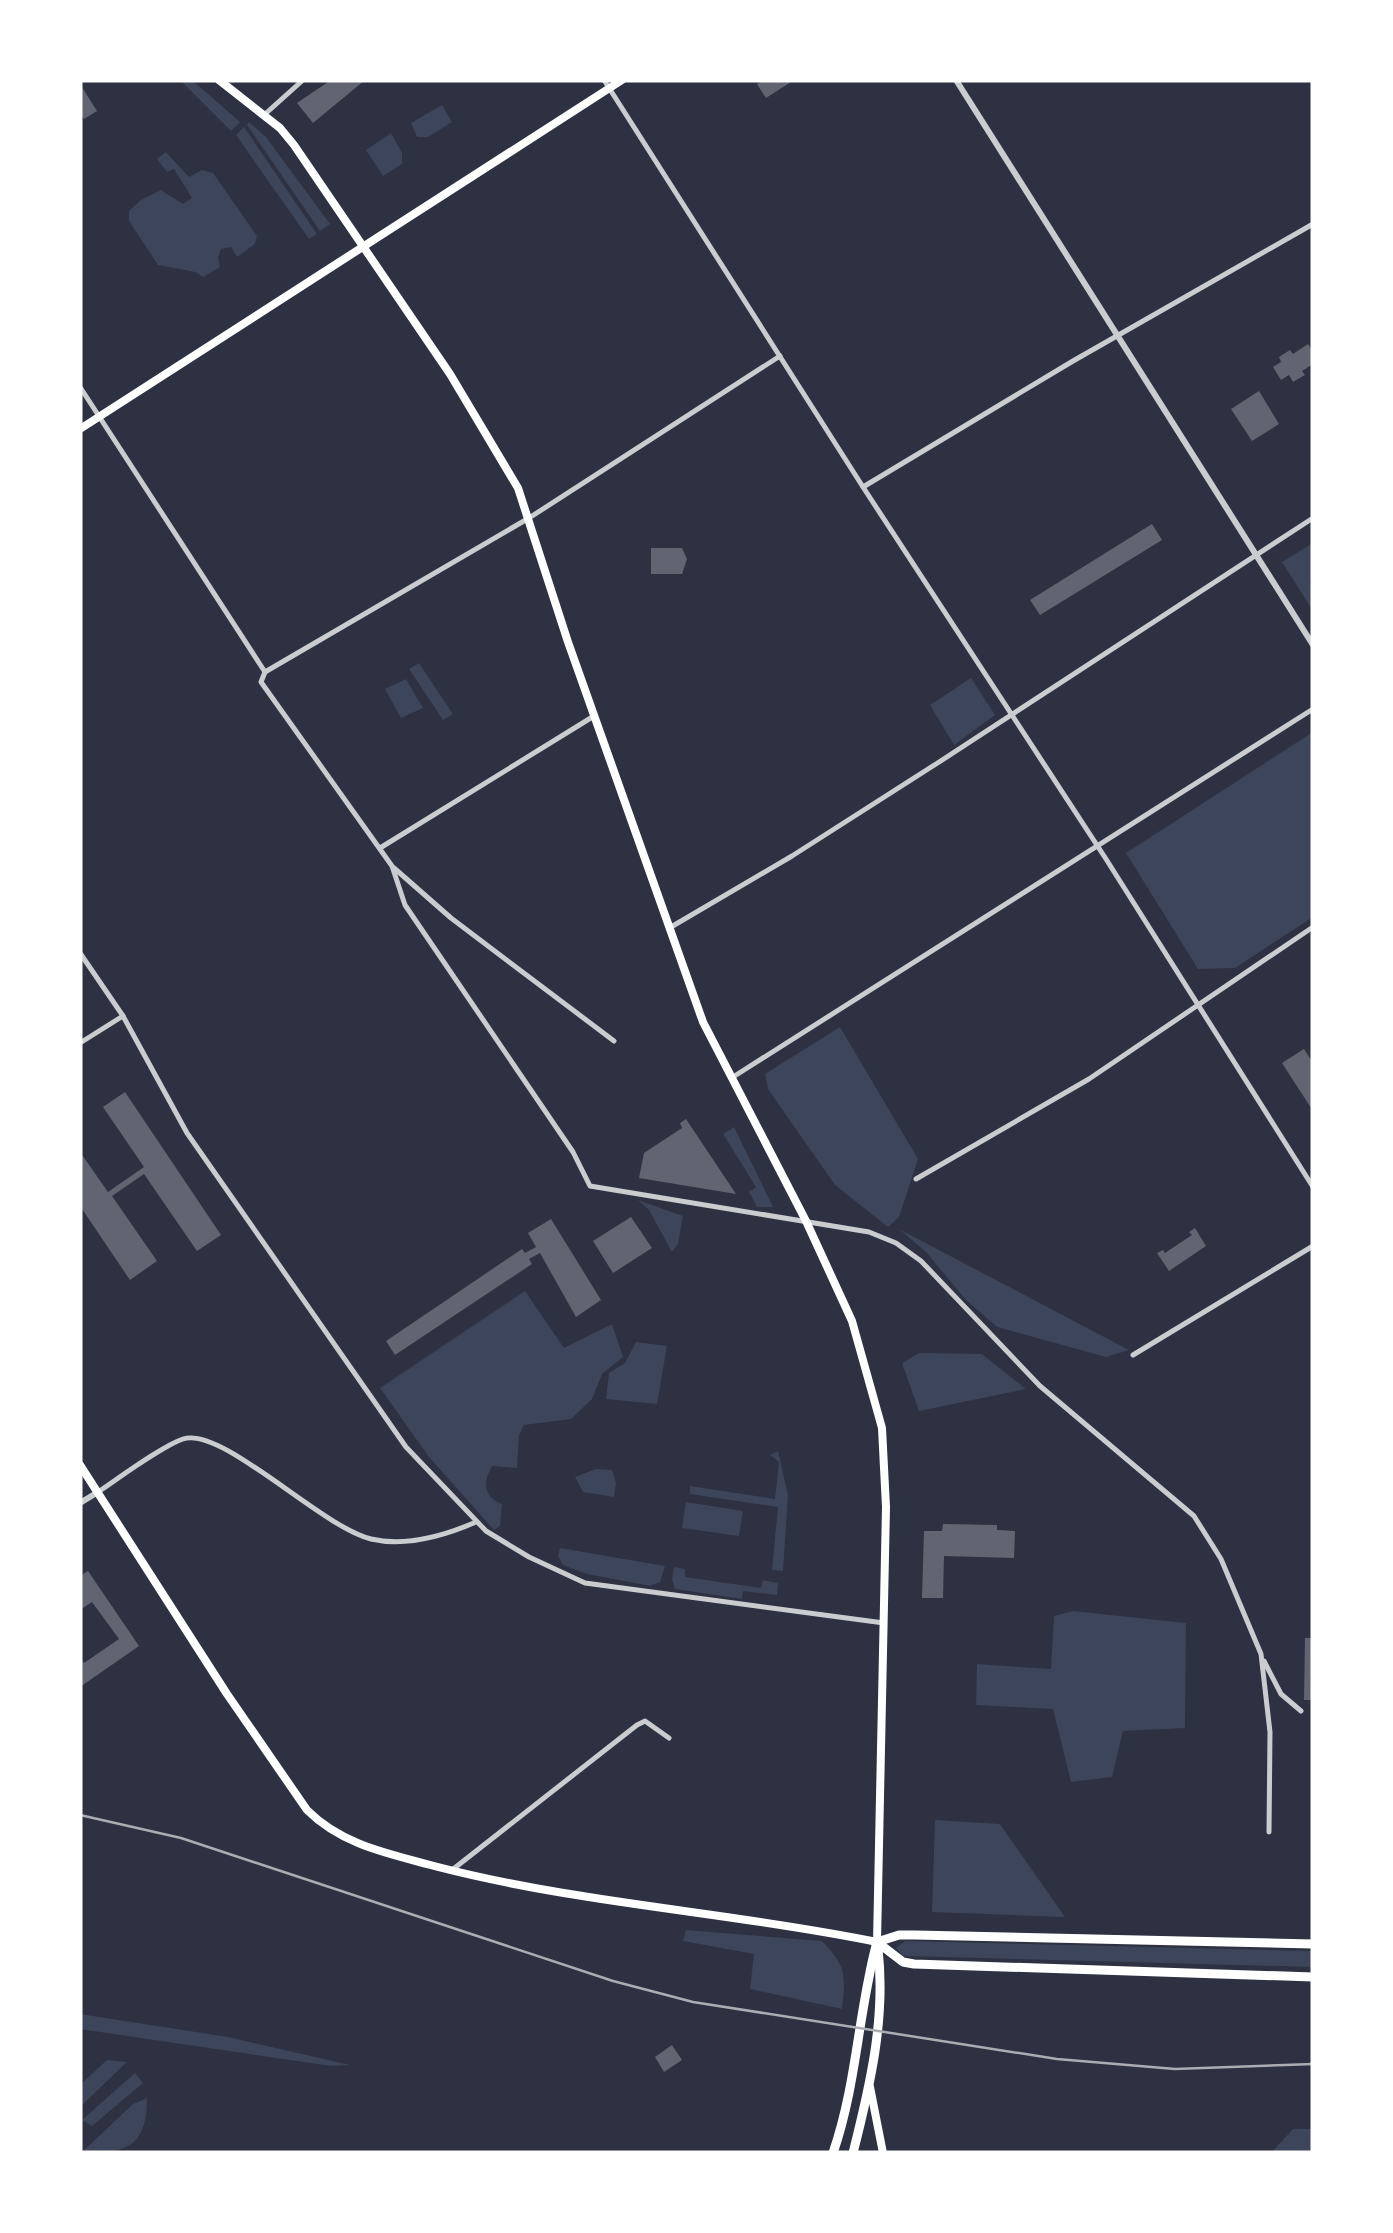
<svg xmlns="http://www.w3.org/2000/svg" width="1393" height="2233" viewBox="0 0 1393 2233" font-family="Roboto,sans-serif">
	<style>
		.green { fill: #3c4559 }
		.building { fill: #626471 }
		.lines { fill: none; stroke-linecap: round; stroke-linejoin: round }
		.minor { stroke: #caccd0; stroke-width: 5 }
		.tertiary { stroke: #caccd0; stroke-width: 6 }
		.secondary { stroke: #fff; stroke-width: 8 }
		.primary { stroke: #fff; stroke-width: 9 }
		.rail { stroke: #abadb3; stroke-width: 2.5 }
	</style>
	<rect width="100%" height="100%" fill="#2d3142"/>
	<g class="green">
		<path d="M180,80H192L240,122L231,131Z"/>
		<path d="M442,105L452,122L428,137H417L411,123Z"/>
		<path d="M249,122L266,137L330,224L320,231L247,125Z"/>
		<path d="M244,127L317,234L309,239L236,135Z"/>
		<path d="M391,133L402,153V164L383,176L366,150Z"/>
		<path d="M166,152L189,177L202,170L213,173L257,236L255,244L237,257L231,247L221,249L218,258L220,267L203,277L195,272L158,265L129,221V211L141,200L161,190L183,204L192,198L174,169L167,172L157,159Z"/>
		<path d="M1313,543V577L1310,579L1313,611L1282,562Z"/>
		<path d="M419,663L453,714L443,720L409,669Z"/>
		<path d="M971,678L995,715L954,745L930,705Z"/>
		<path d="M406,679L423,708L401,718L385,689Z"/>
		<path d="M1313,732V917L1235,968L1198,969L1126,853Z"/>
		<path d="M840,1027L918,1159L899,1217L888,1227L835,1185L768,1089L765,1074Z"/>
		<path d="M734,1127L773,1207H757L749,1192L756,1187L723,1134Z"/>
		<path d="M638,1200L683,1216L678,1244L672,1252L649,1210Z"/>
		<path d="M899,1229L1129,1350L1106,1357L997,1327L966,1300L926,1252Z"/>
		<path d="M525,1291L564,1348L612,1324L623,1357L602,1374L592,1399L571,1419L524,1425L519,1435L517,1468L492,1466C483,1482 483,1497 502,1504L500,1526L494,1530L429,1457L380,1388Z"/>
		<path d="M636,1342L667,1346L657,1404L606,1399L609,1373L625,1363Z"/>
		<path d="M919,1353L982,1354L1026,1389L919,1411L902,1363Z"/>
		<path d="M778,1451L788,1495L783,1571L772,1570L778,1507L690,1494V1486L775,1499L779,1462L770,1455Z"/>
		<path d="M596,1469L612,1470L616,1483L614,1497L583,1492L575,1477Z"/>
		<path d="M686,1502L743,1511L739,1536L682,1528Z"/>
		<path d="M560,1548L665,1566L660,1582L650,1586L587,1574L563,1565L558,1556Z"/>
		<path d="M674,1567L685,1569V1577L761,1588L763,1580L778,1583L777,1595L743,1591L742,1599L675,1589L672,1579Z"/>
		<path d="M1073,1611L1186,1623L1185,1728L1123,1731L1112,1777L1071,1782L1053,1709L976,1705L977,1664L1051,1669L1054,1616Z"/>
		<path d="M935,1820L1000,1824L1065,1917L932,1912Z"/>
		<path d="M686,1930L822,1941C846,1966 846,1974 842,2009L750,1989L754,1954L683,1941Z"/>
		<path d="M905,1941L1313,1951V1967L903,1956L896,1948Z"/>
		<path d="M80,2014L228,2037L350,2065L331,2066L80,2029Z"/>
		<path d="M107,2060L127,2062L80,2107V2085Z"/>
		<path d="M135,2073L143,2083L92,2126L82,2120Z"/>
		<path d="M147,2098C147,2149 124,2153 81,2153L133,2104Z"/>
		<path d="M1293,2129H1313V2153H1271Z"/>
	</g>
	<g class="building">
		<path d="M331,80H365L313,123L297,103Z"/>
		<path d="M764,80H794L766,98L757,84Z"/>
		<path d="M80,84L97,111L84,119L80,113Z"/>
		<path d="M1308,344L1313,352V364L1302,371L1305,375L1293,382L1289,375L1281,380L1273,367L1281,362L1279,357L1290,350L1293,354Z"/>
		<path d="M1259,391L1279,424L1252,441L1231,409Z"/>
		<path d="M1152,524L1162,540L1040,615L1030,600Z"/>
		<path d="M651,548H682L687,559L682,574H651Z"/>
		<path d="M1304,1049L1313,1063V1111L1282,1063Z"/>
		<path d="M125,1092L221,1235L197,1251L144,1174L112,1196L157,1261L130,1280L80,1206V1152L108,1192L144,1167L103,1107Z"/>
		<path d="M686,1119L736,1194L639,1178L644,1153L682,1128L680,1123Z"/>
		<path d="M631,1217L652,1248L613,1273L593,1241Z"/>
		<path d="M551,1219L601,1300L576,1317L540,1253L529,1259L532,1264L395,1355L386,1341L522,1249L525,1253L536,1247L528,1233Z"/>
		<path d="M1195,1228L1206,1246L1169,1271L1157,1253L1163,1250L1165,1253L1192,1235L1189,1232Z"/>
		<path d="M943,1524L997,1525V1530L1015,1531L1014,1558L944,1556L943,1598H922L924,1531H942Z"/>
		<path d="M88,1571L139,1646L80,1687V1657L84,1663L119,1639L92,1602L80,1610V1576Z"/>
		<path d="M1305,1638H1313V1700H1304Z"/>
		<path d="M672,2045L682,2060L664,2072L655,2057Z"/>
	</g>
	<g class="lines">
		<g class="minor">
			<path d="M604,80L863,487L1106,859L1313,1187"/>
			<path d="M264,115L303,80"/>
			<path d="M80,387L265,672L261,682L392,866L405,905L573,1152L590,1186L869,1232L896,1243L921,1261L1040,1386L1194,1516L1221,1559L1261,1654L1270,1732L1269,1832"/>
			<path d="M863,487L1073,361L1313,224"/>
			<path d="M265,672L529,518L780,356"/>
			<path d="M380,848L594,716"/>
			<path d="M394,868L451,918L614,1041"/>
			<path d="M671,927L792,856L936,764L1313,518"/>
			<path d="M80,953L123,1016L187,1133L406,1447L486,1531L529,1557L585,1583L884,1623"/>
			<path d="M80,1043L123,1016"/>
			<path d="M733,1077L1313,709"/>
			<path d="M916,1179L1089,1079L1313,927"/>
			<path d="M1133,1355L1313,1246"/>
			<path d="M98,1492C119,1478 162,1446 183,1439C222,1426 321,1527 371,1539C406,1547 444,1536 476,1522"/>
			<path d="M1264,1661L1281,1694L1301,1711"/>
			<path d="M452,1870L637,1725L645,1721L669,1738"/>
		</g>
		<g class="tertiary">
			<path d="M956,80L1313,645"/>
			<path d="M80,1503L98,1492"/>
		</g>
		<g class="secondary">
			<path d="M80,429L622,80"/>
			<path d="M80,1465L227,1694L307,1810C343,1846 391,1854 438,1867C582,1904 731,1912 877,1942L886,1507L882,1428L852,1321L806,1221L703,1022L568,642L518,488L450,374L294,145L280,128L219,80"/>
			<path d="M870,2087L883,2153"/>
		</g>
		<g class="primary">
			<path d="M877,1942L903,1962L914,1964L1313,1977"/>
			<path d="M877,1942L899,1935H915L1313,1944"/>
			<path d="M833,2153C857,2084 858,2012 877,1942"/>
			<path d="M853,2153C870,2086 886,2018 878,1949"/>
		</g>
		<path class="rail" d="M80,1815L181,1838L613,1981L693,2002L1057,2059L1175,2069L1313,2064"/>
	</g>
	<rect width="1393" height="2233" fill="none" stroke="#ffffff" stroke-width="165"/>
</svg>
